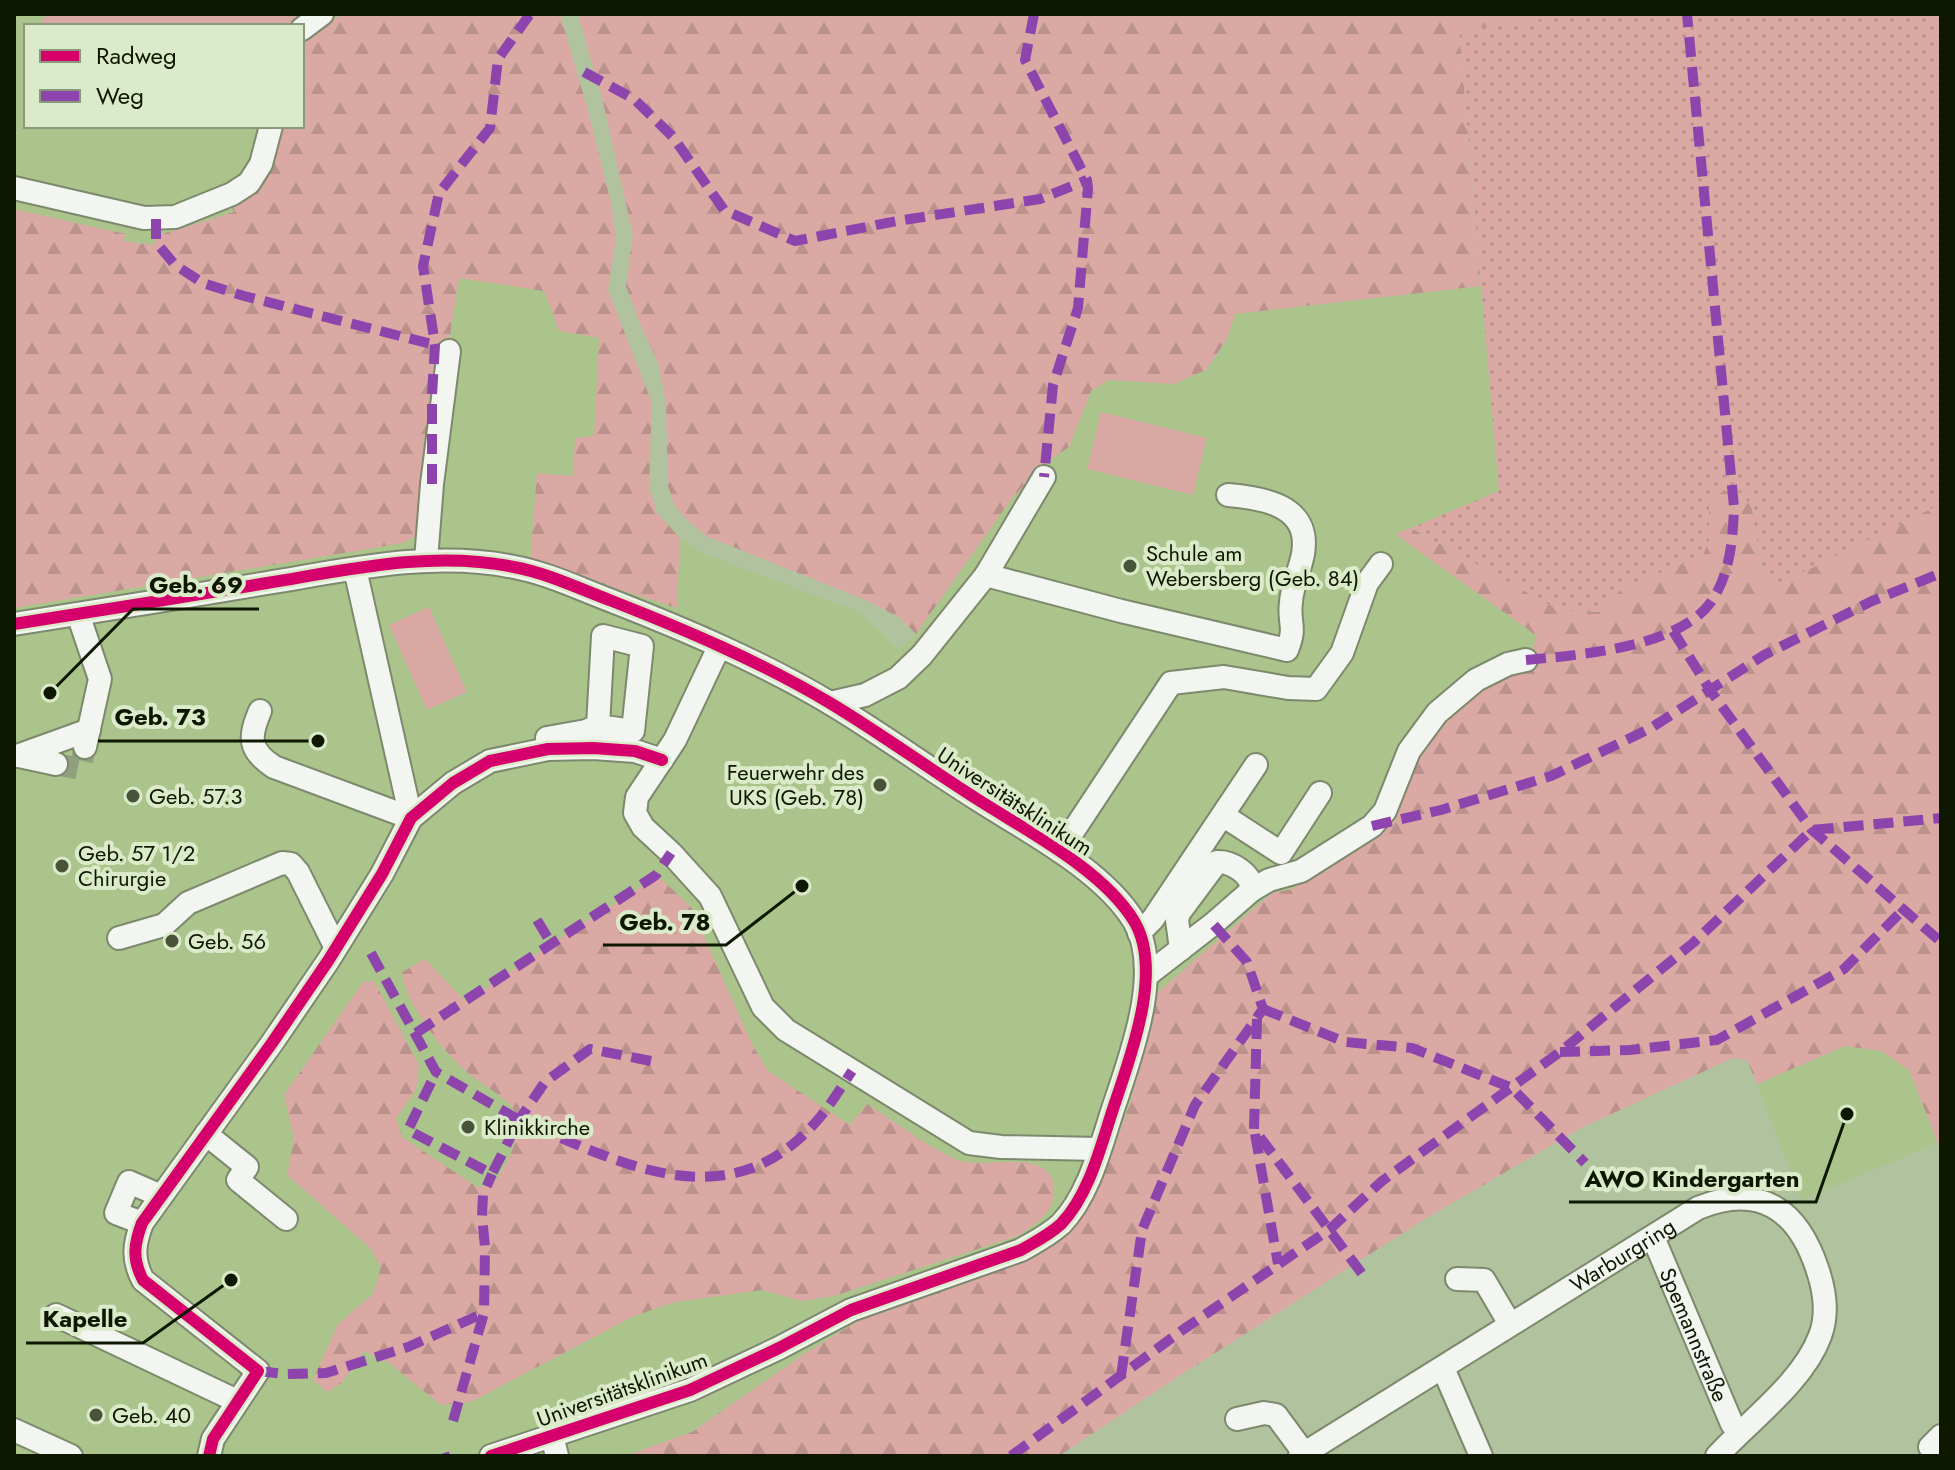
<svg xmlns="http://www.w3.org/2000/svg" width="1955" height="1470" viewBox="0 0 1955 1470" font-family="Jost,sans-serif">
	<style>
		.built { fill: #aac48c; fill-rule: evenodd }
		.grass { fill: url(#grass-dots) }
		.forest { fill: url(#forest-firs) }
		.park { fill: url(#park-tufts) }
		.pitch { fill: #daa9a3 }
		.lines { fill: none; stroke-linecap: round; stroke-linejoin: round }
		.minor-tunnel { stroke: #90a07f; stroke-width: 22; stroke-dasharray: 22 11; stroke-linecap: butt }
		.minor-casing { stroke: #7c896c; stroke-width: 26 }
		.minor { stroke: #f3f6f0; stroke-width: 22 }
		.quiet { stroke: #8e44ad; stroke-width: 10; stroke-dasharray: 20 10; stroke-linecap: butt }
		.cycleway-casing { stroke: #dbebca; stroke-width: 17 }
		.cycleway { stroke: #d6006c; stroke-width: 12 }
		.poi-dot { fill: #475438; stroke: #dbebca; stroke-width: 3 }
		.labels { text-anchor: middle; stroke-width: 8; stroke-linejoin: round; paint-order: stroke }
		.poi-label { font-size: 22px; fill: #0e1801; stroke: #dbebca; text-anchor: start }
		.street-label { font-size: 22px; fill: #0e1801; stroke: #dbebca }
		.leader { fill: none; stroke: #0e1801; stroke-width: 3 }
		.callout-dot { fill: #0e1801; stroke: #dbebca; stroke-width: 3 }
		.callout-label { font-size: 24px; text-anchor: middle; font-weight: bold; fill: #0e1801; stroke: #dbebca; stroke-width: 8; stroke-linejoin: round; paint-order: stroke }
	</style>
	<defs>
		<pattern id="grass-dots" width="8" height="8" patternUnits="userSpaceOnUse" patternTransform="scale(2)"><rect width="8" height="8" fill="#daa9a3"/><path d="M2 2h.1M6 6h.1" fill="none" stroke="#ba918b" stroke-width="1.8" stroke-linecap="round"/></pattern>
		<pattern id="forest-firs" width="22" height="20" patternUnits="userSpaceOnUse" patternTransform="scale(2)"><rect width="22" height="20" fill="#daa9a3"/><path d="M5 1l3.5 6h-7zM16 11l3.5 6h-7z" fill="#ba918b"/></pattern>
		<pattern id="park-tufts" width="24" height="20" patternUnits="userSpaceOnUse" patternTransform="scale(2)"><rect width="24" height="20" fill="#daa9a3"/><path d="M3 7l-1-3M5 7V3M7 7l1-3M15 17l-1-3M17 17v-4M19 17l1-3" fill="none" stroke="#ba918b"/></pattern>
	</defs>
	<rect width="100%" height="100%" fill="#b1c29e"/>
	<g class="built">
		<path d="M14,14H560L587,107L611,203L616,237L608,290L652,403L649,487L657,513L680,538L700,552L860,612L898,649L916,634L1012,498L1051,459L1069,447L1091,391L1109,380L1174,384L1218,355L1227,339L1234,314L1481,286L1499,491L1396,534L1537,636L1525,668L1408,771L1312,876L1292,889L1272,893L1157,993L1131,1100L1111,1157L1088,1205L746,1395L691,1432L625,1456H14ZM26,26H302V126H26Z"/>
		<path d="M1846,1046L1881,1051L1909,1070L1937,1143L1801,1200L1757,1084Z"/>
	</g>
	<path class="grass" d="M1575,14H1941V504L1784,582L1768,583L1762,573L1752,509L1709,500V541L1703,555L1622,589L1600,612L1560,611L1411,528L1499,491L1459,31Z"/>
	<g class="forest">
		<path d="M344,14H560L587,107L611,203L616,237L608,290L652,403L649,487L657,513L680,538L677,608L530,561L537,473L573,476L575,438L594,436L599,338L559,331L544,291L459,278L418,535L403,543L14,608V209L125,234L124,241L153,245L156,236L234,212L230,203L279,126H302V44C311,29 328,21 344,14Z"/>
		<path d="M578,14H1575L1459,31L1481,286L1235,314L1227,339L1206,370L1174,384L1109,380L1091,391L1069,447L1051,459L1012,498L916,634L900,618L870,602L706,536L685,518L674,504L668,486L666,402L658,362L641,327L626,286L633,235L603,102Z"/>
		<path d="M1724,491L1742,493L1752,509L1762,573L1769,583L1784,582L1941,504V1151L1909,1070L1881,1051L1845,1046L1757,1084L1747,1060L1733,1058L1581,1128L1425,1219L1179,1376L1059,1456H625L692,1432L807,1352L863,1318L1024,1256L1088,1205L1111,1157L1131,1100L1157,993L1272,893L1292,889L1368,834L1430,732L1473,692L1525,668L1537,636L1395,534L1411,528L1560,611L1600,612L1622,589L1703,555L1709,541V500Z"/>
		<path d="M658,876L691,907L752,1044L768,1071L850,1125L867,1104C893,1120 929,1148 957,1160C980,1170 1052,1146 1054,1188C1055,1212 1038,1222 1020,1235L834,1296L801,1301L762,1290L675,1302L634,1316L471,1402L441,1405L389,1363L364,1351L342,1383L327,1392L313,1380L338,1324L373,1294L381,1267L370,1248L287,1175L294,1138L284,1095L363,982L374,981L419,1065L416,1090L396,1118L402,1137L477,1187L492,1185C507,1167 523,1135 515,1112C510,1100 479,1082 468,1073C444,1053 405,1004 402,972L425,959L466,1002L552,943Z"/>
	</g>
	<path class="park" d="M47,14H305L292,26H39Z"/>
	<g class="pitch">
		<path d="M1101,412L1207,438L1193,495L1087,469Z"/>
		<path d="M429,607L467,692L427,710L389,625Z"/>
	</g>
	<g class="lines">
		<path class="minor-tunnel" d="M56,764L80,769L85,747"/>
		<defs>
			<g id="minor">
				<path d="M302,29L322,14"/>
				<path d="M14,188L144,218L175,217L232,194L249,183L261,164L271,126"/>
				<path d="M426,560L432,484L449,351"/>
				<path d="M355,569L411,818"/>
				<path d="M986,575L1121,611L1287,650C1297,625 1288,624 1291,602C1292,586 1300,570 1303,554C1311,505 1263,498 1228,495"/>
				<path d="M78,614L100,679L85,747"/>
				<path d="M14,624C98,611 183,597 267,583C347,570 432,550 514,567C547,573 580,589 612,601C686,630 761,662 830,703C880,733 928,768 977,799C1027,831 1103,870 1134,921C1163,969 1132,1052 1116,1100C1102,1140 1091,1193 1061,1224C1049,1235 1035,1242 1021,1250L851,1310L779,1348L690,1390L491,1456"/>
				<path d="M719,647L675,740L637,797L635,813L643,827L671,853L710,896L763,1007L786,1030L969,1143L1001,1147L1099,1149"/>
				<path d="M830,703L865,695L898,678L922,655L986,575L1044,477"/>
				<path d="M260,711C249,737 248,750 274,767L411,818"/>
				<path d="M547,738L586,731L598,726L603,636L642,646L633,731L598,726"/>
				<path d="M17,756L89,730"/>
				<path d="M19,756L56,764"/>
				<path d="M1224,816L1281,853L1320,793"/>
				<path d="M1060,851L1171,683L1224,677L1288,688L1316,689L1342,653L1367,583L1381,564"/>
				<path d="M1139,933L1153,919L1256,765"/>
				<path d="M119,938L164,925L188,903L282,863L291,864L298,872L335,946"/>
				<path d="M1181,949L1177,920L1179,913L1217,862C1231,861 1252,874 1252,890"/>
				<path d="M1146,976L1213,924L1252,890L1269,880L1301,871L1372,826L1385,811L1409,751L1437,713L1476,680L1508,664L1526,660"/>
				<path d="M206,1134L247,1167L238,1180L286,1219"/>
				<path d="M142,1223L116,1213L129,1182L161,1196"/>
				<path id="s1" d="M1653,1237L1732,1424L1739,1432"/>
				<path d="M1457,1279L1484,1280L1510,1324"/>
				<path d="M56,1315L237,1401"/>
				<path d="M1443,1368L1481,1456"/>
				<path d="M1237,1419L1264,1413L1276,1415L1304,1453"/>
				<path d="M14,1430L71,1456"/>
				<path d="M552,1436L557,1456"/>
				<path d="M1930,1447L1941,1436"/>
				<path d="M209,1456L213,1439L258,1371L143,1280C132,1259 134,1244 142,1223L272,1043L328,961L382,874L411,818L453,783L490,761L548,749L593,748L635,751L662,760"/>
				<path id="s2" d="M1300,1456L1698,1208C1760,1183 1798,1209 1818,1271C1825,1292 1828,1315 1820,1336C1803,1382 1749,1421 1717,1456"/>
			</g>
		</defs>
		<use href="#minor" class="minor-casing"/>
		<use href="#minor" class="minor"/>
		<g class="quiet">
			<path d="M1034,14L1025,60L1087,180L1088,188L1078,308L1053,385L1044,477"/>
			<path d="M584,72L634,99L673,137L724,210L795,241L897,221L1040,199L1087,180"/>
			<path d="M156,219V242L160,247L175,265L203,283L244,296L435,345"/>
			<path d="M432,484V395L435,345L423,266L439,193L490,128L498,59L530,14"/>
			<path d="M1673,631L1710,690L1812,830L1941,942"/>
			<path d="M1526,660C1578,655 1678,648 1711,602C1730,575 1733,539 1734,507L1687,14"/>
			<path d="M1372,826L1441,810L1551,776L1651,728L1764,655L1872,601L1941,573"/>
			<path d="M537,920L551,943"/>
			<path d="M371,953L436,1072L519,1120L492,1174L408,1130L436,1072"/>
			<path d="M1263,1009L1345,1042L1412,1048L1512,1088L1585,1163"/>
			<path d="M1257,1019L1254,1129L1363,1275"/>
			<path d="M416,1033L656,875L671,853"/>
			<path d="M1560,1052L1630,1050L1717,1040L1844,969L1904,909"/>
			<path d="M651,1061L590,1049L545,1082L519,1120C623,1164 732,1224 821,1116C832,1102 842,1086 852,1071"/>
			<path d="M1255,1134L1278,1264"/>
			<path d="M258,1371L285,1374L326,1373L408,1347L484,1313"/>
			<path d="M1121,1376L1142,1230L1195,1105L1263,1009L1247,962L1213,924"/>
			<path d="M453,1421L484,1313L485,1247L482,1216L483,1195L492,1174"/>
			<path d="M444,1453L445,1456"/>
			<path d="M1011,1456L1184,1329L1330,1229L1382,1181L1560,1052L1693,943L1812,830L1941,818"/>
		</g>
		<defs>
			<g id="cycleway">
				<path d="M14,624C98,611 183,597 267,583C347,570 432,550 514,567C547,573 580,589 612,601C686,630 761,662 830,703C880,733 928,768 977,799C1027,831 1103,870 1134,921C1163,969 1132,1052 1116,1100C1102,1140 1091,1193 1061,1224C1049,1235 1035,1242 1021,1250L851,1310L779,1348L690,1390L491,1456"/>
				<path d="M209,1456L213,1439L258,1371L143,1280C132,1259 134,1244 142,1223L272,1043L328,961L382,874L411,818L453,783L490,761L548,749L593,748L635,751L662,760"/>
			</g>
		</defs>
		<use href="#cycleway" class="cycleway-casing"/>
		<use href="#cycleway" class="cycleway"/>
	</g>
	<g class="poi-dot">
		<circle cx="1130" cy="566" r="8"/>
		<circle cx="880" cy="785" r="8"/>
		<circle cx="133" cy="796" r="8"/>
		<circle cx="62" cy="866" r="8"/>
		<circle cx="172" cy="941" r="8"/>
		<circle cx="468" cy="1127" r="8"/>
		<circle cx="96" cy="1415" r="8"/>
	</g>
	<g class="labels">
		<g class="poi-label">
			<text x="1146" y="561">Schule am<tspan x="1146" dy="25">Webersberg (Geb. 84)</tspan></text>
			<text x="864" y="780" text-anchor="end">Feuerwehr des<tspan x="864" dy="25">UKS (Geb. 78)</tspan></text>
			<text x="149" y="804">Geb. 57.3</text>
			<text x="78" y="861">Geb. 57 1/2<tspan x="78" dy="25">Chirurgie</tspan></text>
			<text x="188" y="949">Geb. 56</text>
			<text x="484" y="1135">Klinikkirche</text>
			<text x="112" y="1423">Geb. 40</text>
		</g>
		<g class="street-label">
			<text transform="translate(1015 801) rotate(33)" y="8">Universitätsklinikum</text>
			<text dy="8" stroke="none"><textPath href="#s2" startOffset="380">Warburgring</textPath></text>
			<text dy="8" stroke="none"><textPath href="#s1" startOffset="106">Spemannstraße</textPath></text>
			<text transform="translate(622 1389) rotate(-20)" y="8">Universitätsklinikum</text>
		</g>
	</g>
	<path class="leader" d="M50 693L133 609H259M318 741L222 741H98M802 886L726 945H603M1847 1114L1816 1202H1569M231 1280L143 1343H26"/>
	<g class="callout-dot">
		<circle cx="50" cy="693" r="8"/>
		<circle cx="318" cy="741" r="8"/>
		<circle cx="802" cy="886" r="8"/>
		<circle cx="1847" cy="1114" r="8"/>
		<circle cx="231" cy="1280" r="8"/>
	</g>
	<g class="callout-label">
		<text x="196" y="593">Geb. 69</text>
		<text x="160" y="725">Geb. 73</text>
		<text x="665" y="930">Geb. 78</text>
		<text x="1692" y="1187">AWO Kindergarten</text>
		<text x="85" y="1327">Kapelle</text>
	</g>
	<rect width="1955" height="1470" fill="none" stroke="#0e1801" stroke-width="32"/>
	<rect x="24" y="24" width="280" height="104" fill="#dbebca" stroke="#89977a" stroke-width="2"/>
	<rect x="40" y="50" width="40" height="12" fill="#d6006c" stroke="#89977a" stroke-width="2"/>
	<text x="96" y="64" font-size="24" fill="#0e1801">Radweg</text>
	<rect x="40" y="90" width="40" height="12" fill="#8e44ad" stroke="#89977a" stroke-width="2"/>
	<text x="96" y="104" font-size="24" fill="#0e1801">Weg</text>
</svg>
